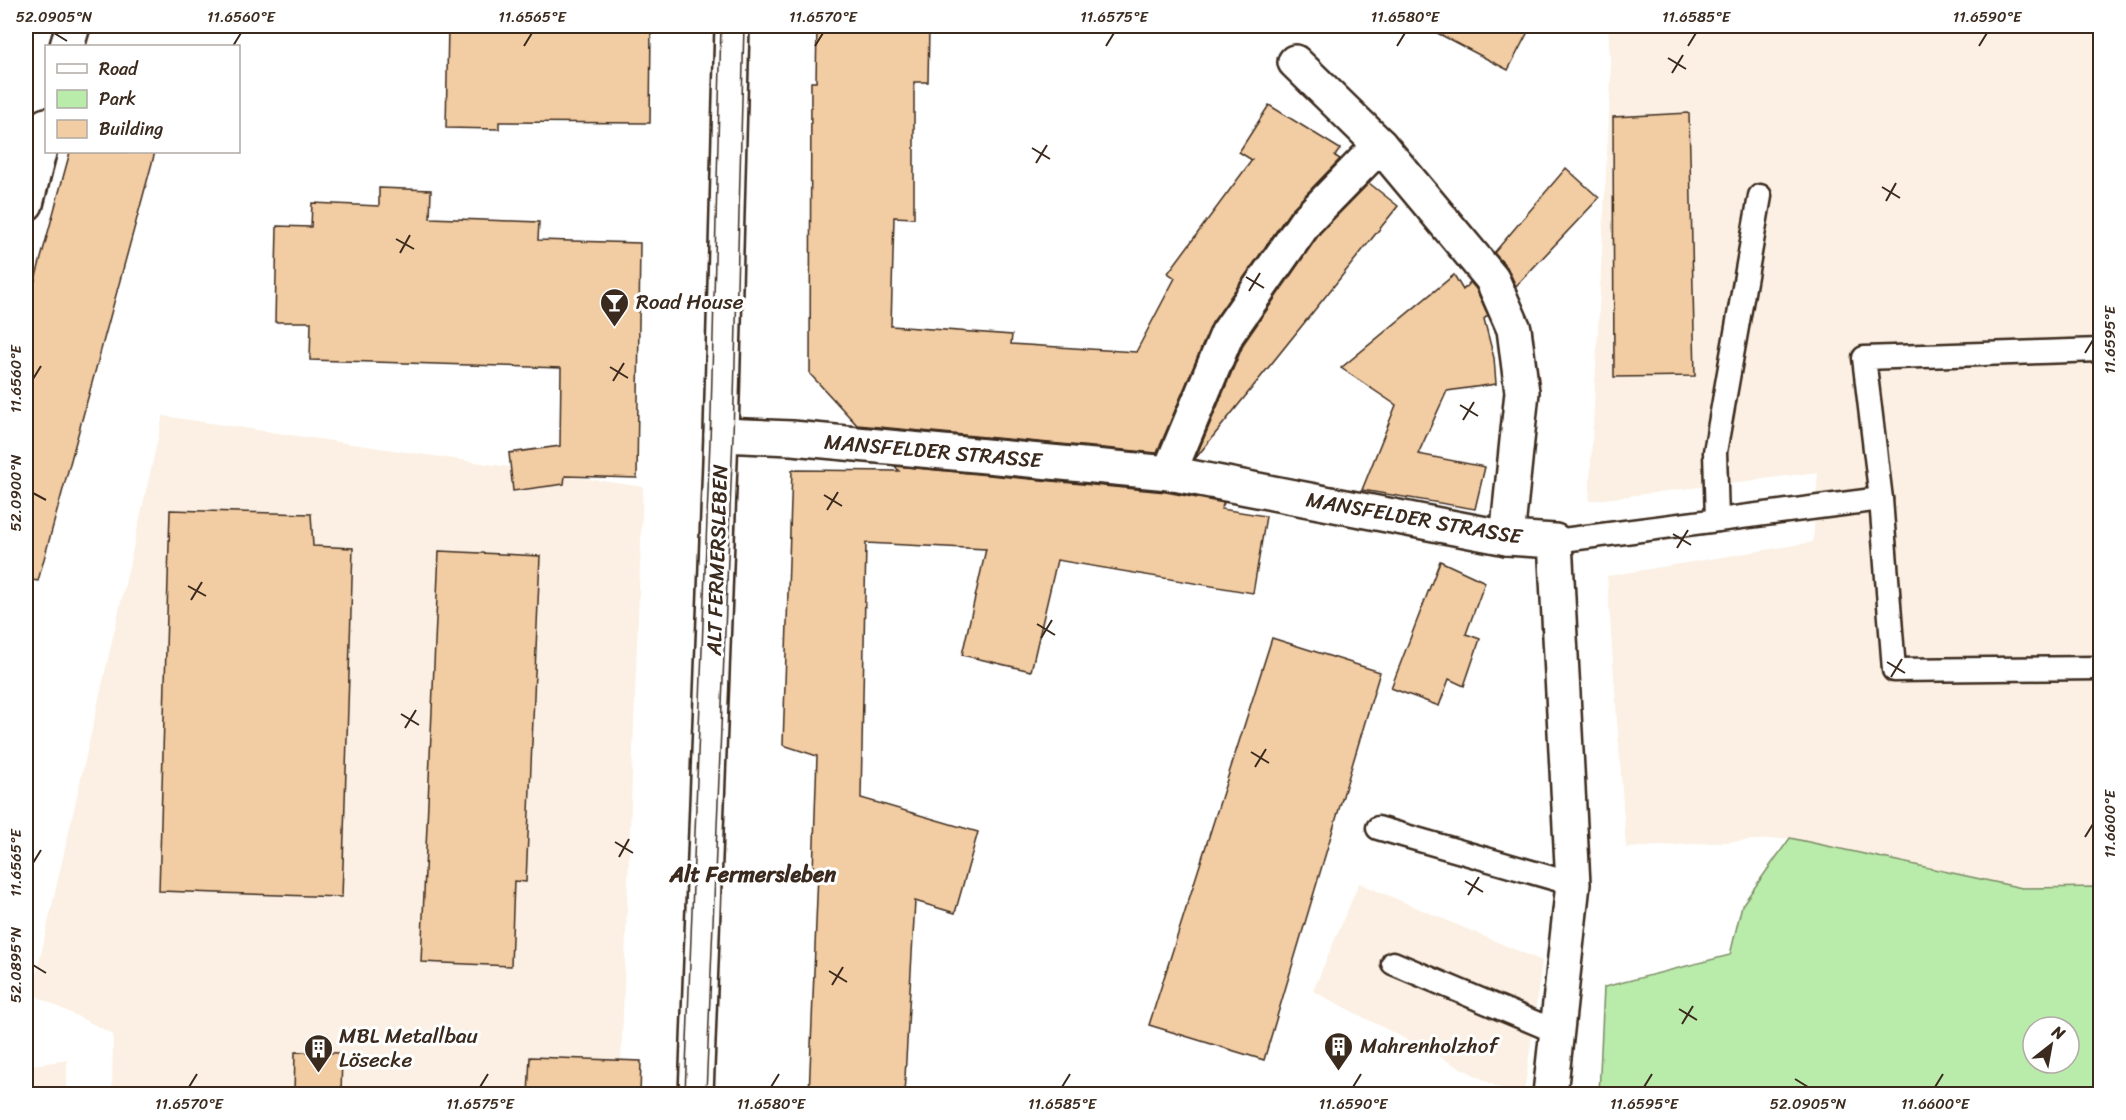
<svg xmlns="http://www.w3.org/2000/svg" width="2126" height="1120" viewBox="0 0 2126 1120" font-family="Sriracha,sans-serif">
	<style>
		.built { fill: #fbf0e3 }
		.green { fill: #b9ebab; stroke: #7a8a64; stroke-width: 1.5; fill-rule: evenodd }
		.building { fill: #f2cca2; stroke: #3b2a1e; stroke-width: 1.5 }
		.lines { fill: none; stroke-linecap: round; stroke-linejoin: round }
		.service-casing { stroke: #3b2a1e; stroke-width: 27 }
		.minor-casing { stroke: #3b2a1e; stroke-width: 38 }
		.secondary-casing { stroke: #3b2a1e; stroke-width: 38 }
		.service { stroke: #fff; stroke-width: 22 }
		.minor { stroke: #fff; stroke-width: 33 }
		.secondary { stroke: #fff; stroke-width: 33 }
		.tram { stroke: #3b2a1e; stroke-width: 1.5 }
		.ticks { fill: none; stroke: #3b2a1e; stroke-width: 2 }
		.labels { text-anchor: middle; stroke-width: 6; stroke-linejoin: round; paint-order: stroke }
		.poi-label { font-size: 21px; fill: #3b2a1e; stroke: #fff; text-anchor: start }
		.street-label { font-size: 21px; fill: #3b2a1e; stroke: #fff }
		.neighbourhood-label { font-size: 22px; font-weight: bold; fill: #3b2a1e; stroke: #fff }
		.neatline { fill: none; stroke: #3b2a1e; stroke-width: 2 }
		.ticks-label { font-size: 15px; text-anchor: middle; fill: #3b2a1e }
	</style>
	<rect width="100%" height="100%" fill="#fff"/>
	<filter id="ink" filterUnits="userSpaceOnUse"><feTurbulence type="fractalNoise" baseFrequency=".0167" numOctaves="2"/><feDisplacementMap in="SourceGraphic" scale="12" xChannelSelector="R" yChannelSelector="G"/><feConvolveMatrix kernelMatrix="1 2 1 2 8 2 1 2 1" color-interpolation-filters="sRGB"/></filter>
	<g filter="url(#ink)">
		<g class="built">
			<path d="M1608,26H2100V887L2022,888L1790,838L1626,848L1607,576L1813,542L1818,472L1589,501L1611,76Z"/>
			<path d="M163,416L643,487L620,1094H112L113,1034L32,994Z"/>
			<path d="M1359,883L1542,961L1524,1094H1511L1313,991Z"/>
			<path d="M67,1060V1094H26V1066Z"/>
		</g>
		<path class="green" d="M1790,838L2022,888L2100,887V1094H1599L1604,987L1730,955L1742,905ZM2033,1027H2069V1063H2033Z"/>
		<g class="building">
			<path d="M448,26H651L650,123L499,122V129L446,128Z"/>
			<path d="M817,26H929L928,82H914V218L894,217L891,326L1012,335L1011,344L1136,352L1175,278L1168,273L1252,160L1239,152L1269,105L1340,149L1335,156L1340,159L1291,210L1212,323L1157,453L857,425L810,374L811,82H816Z"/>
			<path d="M1424,26H1531L1508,70Z"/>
			<path d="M1689,113L1695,376L1614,377L1613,117Z"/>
			<path d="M70,152H155L38,581L26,579V313Z"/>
			<path d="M1566,168L1599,198L1516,286L1507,267L1494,253Z"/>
			<path d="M1369,183L1398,206L1195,459L1244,343L1320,233Z"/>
			<path d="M379,188L431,190L430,218L539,222L538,240L640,243L637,478L565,476L564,484L513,491L509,453L560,446L561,368L310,360L311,322H275L277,226L311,227L312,203L379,206Z"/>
			<path d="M1454,275L1463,290L1470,282L1476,289L1488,315L1484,319L1494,358L1496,384L1447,391L1418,454L1485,467L1475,509L1362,490L1396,405L1341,368Z"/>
			<path d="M895,466L1166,492L1224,503L1221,509L1266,516L1253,593L1057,560L1031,671L962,655L986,549L866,543L861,798L978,832L955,913L915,901L904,1095H809L818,873L813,872L817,756L783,745L792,470L899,471Z"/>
			<path d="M170,510L311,514L313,546L353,548L342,897L159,891Z"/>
			<path d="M439,551L540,556L526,882L514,881L511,966L421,962Z"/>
			<path d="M1440,561L1485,582L1466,634L1480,639L1464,686L1449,679L1439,706L1391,688Z"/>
			<path d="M1272,638L1380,672L1264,1060L1149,1025Z"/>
			<path d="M295,1052L342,1053L341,1095H294Z"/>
			<path d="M530,1057L641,1061L640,1095H528Z"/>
		</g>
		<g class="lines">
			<defs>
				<g id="service">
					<path d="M2100,350L1864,358L1881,499L1894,670L2100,668"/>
					<path d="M1717,520L1715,452L1760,196"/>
					<path d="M1555,541L1881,499"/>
					<path d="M1378,828L1573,884"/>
					<path d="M1393,963L1557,1032"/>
				</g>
				<g id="minor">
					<path d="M67,46L73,26"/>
					<path d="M1295,62L1380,145L1492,279L1514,329L1522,392L1507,538"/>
					<path d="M26,204L46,125"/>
					<path d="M721,435L792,438L1169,473L1507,538L1555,541L1573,884L1550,1094"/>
					<path d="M1169,473L1227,334L1306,221L1380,145"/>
				</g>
				<path id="secondary" d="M696,1094L721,435L732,26"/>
			</defs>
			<use href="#service" class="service-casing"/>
			<use href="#minor" class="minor-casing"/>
			<use href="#secondary" class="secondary-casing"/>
			<use href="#service" class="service"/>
			<use href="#minor" class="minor"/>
			<use href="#secondary" class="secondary"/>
			<g class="tram">
				<path d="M685,1094L711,414L721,26"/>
				<path d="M706,1094L733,436L744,26"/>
			</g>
		</g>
	</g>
	<path class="ticks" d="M54,33L67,41M233,46L241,33M524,46L532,33M815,46L823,33M1106,46L1114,33M1397,46L1405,33M1688,46L1696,33M1979,46L1987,33M1668,58L1686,69M1672,73L1683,55M1032,148L1050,159M1036,163L1047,145M1882,187L1900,198M1886,201L1896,183M396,239L414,249M400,253L410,235M1246,277L1264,288M1249,291L1260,273M2085,353L2093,340M610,367L628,378M33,379L41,366M613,381L624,363M1460,405L1478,416M1463,420L1474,402M33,493L46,500M824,495L842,506M827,510L838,492M1673,534L1691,545M1677,548L1688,530M188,586L206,596M191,600L202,582M1037,624L1055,635M1041,638L1052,620M1887,662L1905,673M1891,677L1902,659M401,714L419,725M405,728L416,710M1251,752L1269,763M1255,767L1266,749M2085,837L2093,824M615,842L633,853M619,857L629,839M33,863L41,850M1465,881L1483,892M1468,895L1479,877M33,965L46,973M829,971L847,982M832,985L843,967M1679,1009L1697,1020M1682,1024L1693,1006M1795,1079L1808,1087M189,1087L197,1074M480,1087L488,1074M771,1087L779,1074M1062,1087L1070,1074M1353,1087L1361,1074M1644,1087L1652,1074M1935,1087L1943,1074"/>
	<defs>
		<symbol id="bar-pin" viewBox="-11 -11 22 30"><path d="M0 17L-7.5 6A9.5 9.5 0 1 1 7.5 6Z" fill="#3b2a1e" stroke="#fff"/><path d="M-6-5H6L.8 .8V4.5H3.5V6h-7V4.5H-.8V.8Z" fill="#fff"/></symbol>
		<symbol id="building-pin" viewBox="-11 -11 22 30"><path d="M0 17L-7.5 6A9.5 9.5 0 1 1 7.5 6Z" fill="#3b2a1e" stroke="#fff"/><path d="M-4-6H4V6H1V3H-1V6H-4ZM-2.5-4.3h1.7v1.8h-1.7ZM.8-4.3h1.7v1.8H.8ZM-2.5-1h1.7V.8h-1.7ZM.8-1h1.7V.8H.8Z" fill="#fff"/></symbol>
	</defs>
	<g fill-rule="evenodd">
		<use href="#bar-pin" x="598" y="286" width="33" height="45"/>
		<use href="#building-pin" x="1322" y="1030" width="33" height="45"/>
		<use href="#building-pin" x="302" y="1032" width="33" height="45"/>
	</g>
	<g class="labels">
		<g class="poi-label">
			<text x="636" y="309">Road House</text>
			<text x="339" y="1043">MBL Metallbau<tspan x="339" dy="24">Lösecke</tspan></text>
			<text x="1360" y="1053">Mahrenholzhof</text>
		</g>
		<g class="street-label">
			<text transform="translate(933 451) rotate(5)" y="7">MANSFELDER STRASSE</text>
			<text transform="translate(1414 518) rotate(10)" y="7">MANSFELDER STRASSE</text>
			<text transform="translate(717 560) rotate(-88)" y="7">ALT FERMERSLEBEN</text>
		</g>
		<g class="neighbourhood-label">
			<text x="753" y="882">Alt Fermersleben</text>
		</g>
	</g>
	<rect width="2126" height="1120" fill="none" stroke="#fff" stroke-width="66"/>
	<rect x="45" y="45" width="195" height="108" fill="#ffffff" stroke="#b1aaa5" stroke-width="1.5"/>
	<rect x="57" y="64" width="30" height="9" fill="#ffffff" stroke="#b1aaa5" stroke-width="1.5"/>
	<text x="99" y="75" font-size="18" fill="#3b2a1e">Road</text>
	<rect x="57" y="90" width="30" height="18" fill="#b9ebab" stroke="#b1aaa5" stroke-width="1.5"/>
	<text x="99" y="105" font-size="18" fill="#3b2a1e">Park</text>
	<rect x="57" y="120" width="30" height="18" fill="#f2cca2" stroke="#b1aaa5" stroke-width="1.5"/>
	<text x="99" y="135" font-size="18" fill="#3b2a1e">Building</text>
	<g transform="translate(2051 1045) rotate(31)"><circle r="28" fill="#ffffff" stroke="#b1aaa5" stroke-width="1.5"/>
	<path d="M0-4.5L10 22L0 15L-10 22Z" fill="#3b2a1e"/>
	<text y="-9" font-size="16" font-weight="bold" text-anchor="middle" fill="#3b2a1e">N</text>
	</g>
	<rect x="33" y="33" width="2060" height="1054" class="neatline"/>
	<g class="ticks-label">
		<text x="54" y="22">52.0905°N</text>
		<text x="241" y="22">11.6560°E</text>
		<text x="532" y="22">11.6565°E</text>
		<text x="823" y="22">11.6570°E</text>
		<text x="1114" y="22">11.6575°E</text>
		<text x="1405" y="22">11.6580°E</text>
		<text x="1696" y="22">11.6585°E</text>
		<text x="1987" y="22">11.6590°E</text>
		<text transform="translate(2110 340) rotate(-90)" y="5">11.6595°E</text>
		<text transform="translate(16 379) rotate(-90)" y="5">11.6560°E</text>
		<text transform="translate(16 493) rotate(-90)" y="5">52.0900°N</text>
		<text transform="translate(2110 824) rotate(-90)" y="5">11.6600°E</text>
		<text transform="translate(16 863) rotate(-90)" y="5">11.6565°E</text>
		<text transform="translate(16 965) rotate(-90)" y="5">52.0895°N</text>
		<text x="189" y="1109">11.6570°E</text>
		<text x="480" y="1109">11.6575°E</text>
		<text x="771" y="1109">11.6580°E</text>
		<text x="1062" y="1109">11.6585°E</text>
		<text x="1353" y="1109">11.6590°E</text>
		<text x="1644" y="1109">11.6595°E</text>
		<text x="1808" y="1109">52.0905°N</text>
		<text x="1935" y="1109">11.6600°E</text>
	</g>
</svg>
